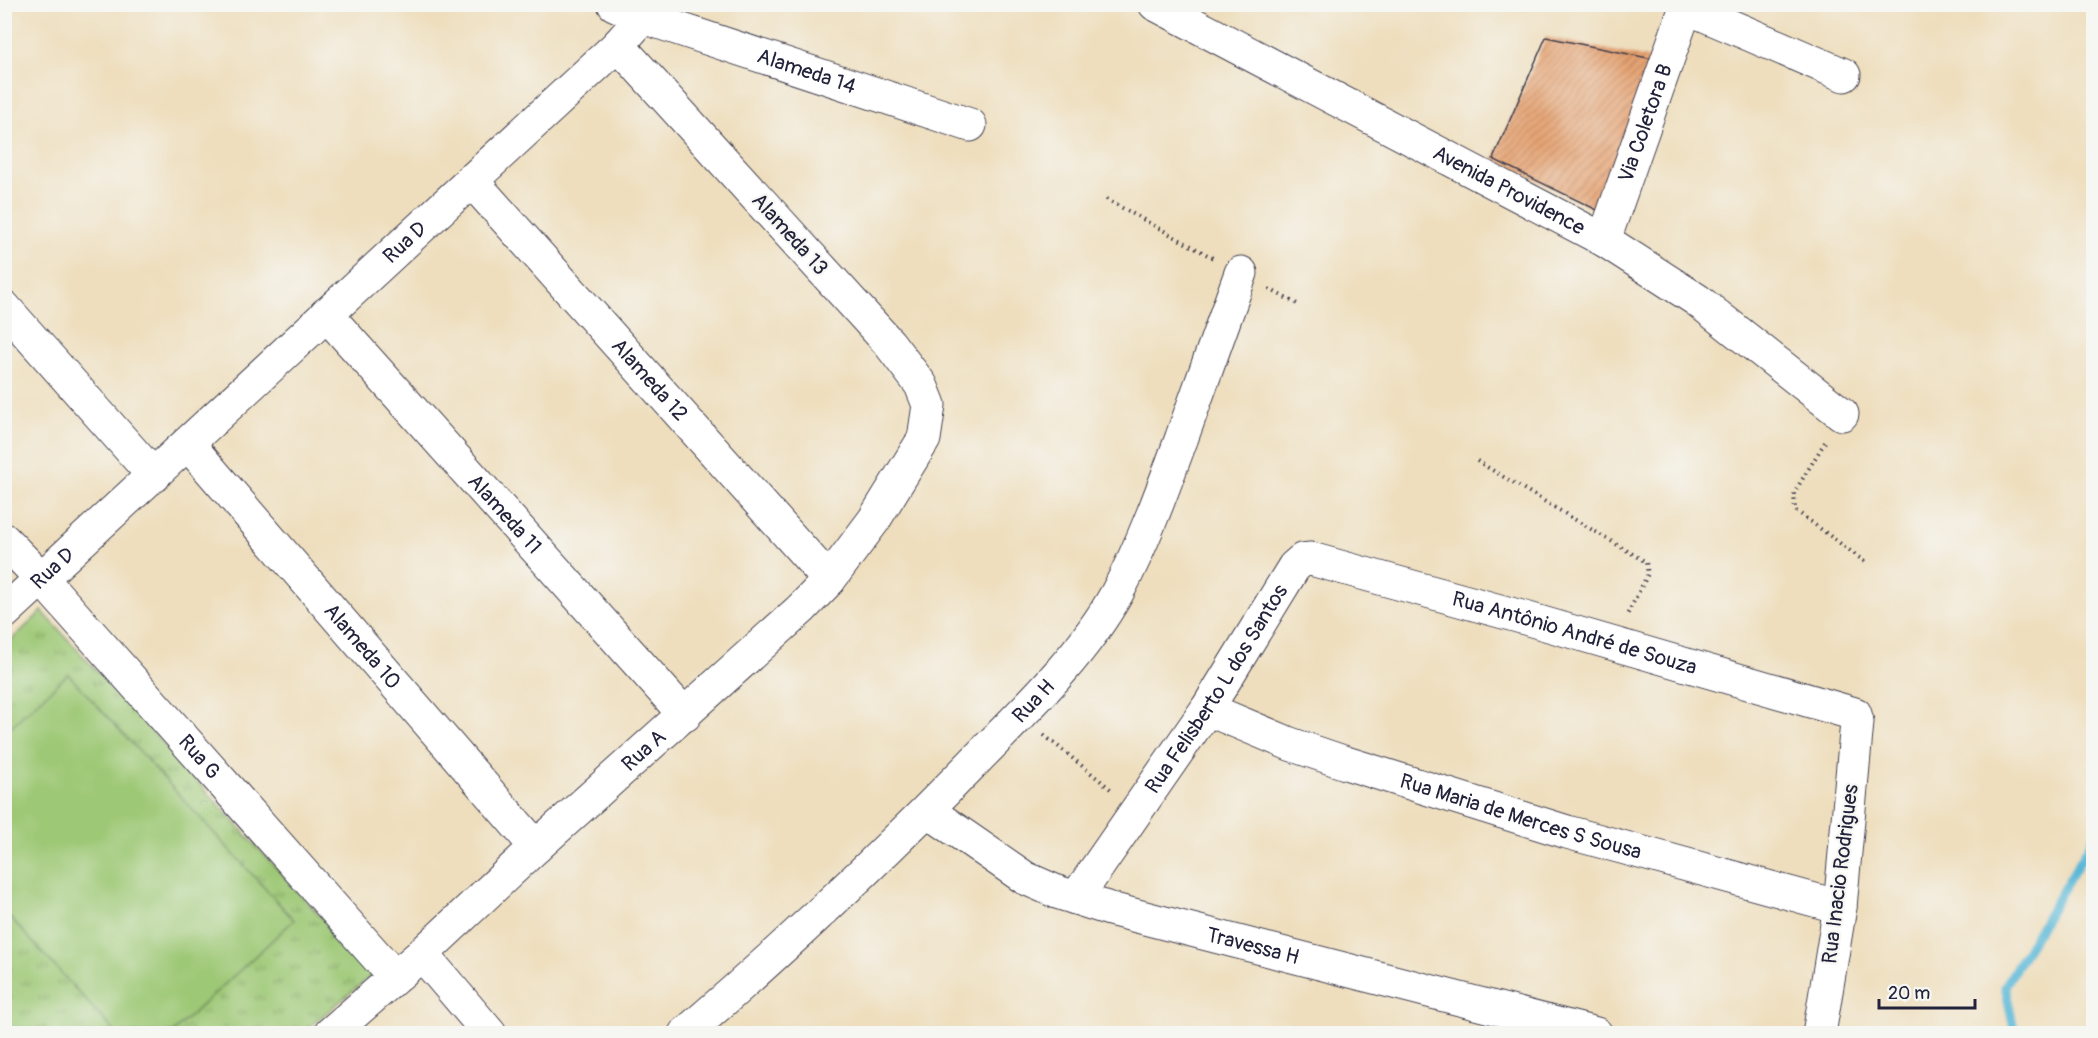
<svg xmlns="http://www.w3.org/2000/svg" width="2098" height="1038" viewBox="0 0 2098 1038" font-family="Pangolin,sans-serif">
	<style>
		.grass { fill: url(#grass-tufts); stroke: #607558; stroke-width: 1.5 }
		.pitch { fill: #9dc875; stroke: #607558; stroke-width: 1.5 }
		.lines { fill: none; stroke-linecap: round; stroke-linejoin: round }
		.stream { stroke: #58b8d7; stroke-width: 9 }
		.building { fill: url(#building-hatch) }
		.minor-casing { stroke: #413e4e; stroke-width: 35 }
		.path { stroke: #413e4e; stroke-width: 4; stroke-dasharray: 1.5 4.5; stroke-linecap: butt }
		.minor { stroke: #fff; stroke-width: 33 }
		.labels { text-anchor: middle; stroke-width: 4.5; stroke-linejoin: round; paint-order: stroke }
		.street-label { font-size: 21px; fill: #22223b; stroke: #f6f6f2 }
	</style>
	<defs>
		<pattern id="grass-tufts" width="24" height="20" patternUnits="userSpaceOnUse" patternTransform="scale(1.5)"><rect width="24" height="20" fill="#9dc875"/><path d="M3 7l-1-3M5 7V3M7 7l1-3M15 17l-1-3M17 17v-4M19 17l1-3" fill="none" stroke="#80a261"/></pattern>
		<pattern id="building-hatch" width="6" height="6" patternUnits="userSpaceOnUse" patternTransform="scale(1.5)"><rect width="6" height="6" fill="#e59d69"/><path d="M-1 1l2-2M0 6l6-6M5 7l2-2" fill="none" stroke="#b98058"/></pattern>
	</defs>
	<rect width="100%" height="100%" fill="#f6f6f2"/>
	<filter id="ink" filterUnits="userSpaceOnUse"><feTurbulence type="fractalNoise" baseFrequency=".0167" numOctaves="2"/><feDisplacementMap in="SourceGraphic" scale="12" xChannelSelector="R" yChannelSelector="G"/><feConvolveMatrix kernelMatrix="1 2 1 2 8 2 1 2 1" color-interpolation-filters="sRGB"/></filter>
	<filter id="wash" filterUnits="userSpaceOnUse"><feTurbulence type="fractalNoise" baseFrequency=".008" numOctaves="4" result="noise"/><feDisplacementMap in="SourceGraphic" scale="24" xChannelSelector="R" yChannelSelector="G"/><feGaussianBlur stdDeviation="1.35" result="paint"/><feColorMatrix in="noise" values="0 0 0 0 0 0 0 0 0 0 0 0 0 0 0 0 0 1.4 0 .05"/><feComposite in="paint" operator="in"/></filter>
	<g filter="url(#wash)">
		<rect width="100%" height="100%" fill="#eedebd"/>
		<path class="grass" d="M42,611L373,974L302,1033L5,1034V646Z"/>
		<path class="pitch" d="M68,674L294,920L172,1033H116L5,912V732Z"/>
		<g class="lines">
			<path class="stream" d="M2015,1034L2005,986L2094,838"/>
		</g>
		<g id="blocks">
			<path class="building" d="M1546,37L1653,59L1599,211L1493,159Z"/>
		</g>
	</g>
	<g filter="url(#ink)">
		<use href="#blocks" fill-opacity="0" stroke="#413e4e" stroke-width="1.5"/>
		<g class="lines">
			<defs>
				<g id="minor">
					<path id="s1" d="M614,4L643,17L970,125"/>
					<path id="s2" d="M1155,4L1604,240L1697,300L1842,414"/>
					<path d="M1686,7L1844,75"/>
					<path id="s3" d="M471,180L829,580"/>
					<path id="s4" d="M1604,240L1687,4"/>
					<path d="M4,307L154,476"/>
					<path id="s5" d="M326,314L685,715"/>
					<path id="s6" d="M188,444L536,847"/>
					<path id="s7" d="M4,540L42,579L394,976"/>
					<path id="s8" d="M4,613L618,45L643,17L651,4"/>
					<path id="s9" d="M1207,709L1290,744L1346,763L1567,832L1840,907"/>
					<path id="s10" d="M928,811L1025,878L1057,892L1110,909L1596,1034"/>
					<path id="s11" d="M1076,898L1207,709L1294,567L1302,560L1311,559L1525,618L1855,714L1857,722L1840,907L1819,1034"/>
					<path d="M422,954L490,1034"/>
					<path id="s12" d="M330,1034L422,954L536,847L801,609L829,580L874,520L924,439L929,405L921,385L889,343L618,45"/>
					<path id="s13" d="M685,1034C786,947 884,855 977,759C1027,708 1082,656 1117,593C1143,544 1163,489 1182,437C1202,382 1221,328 1241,273"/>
				</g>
			</defs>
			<use href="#minor" class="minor-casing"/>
			<g class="path">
				<path d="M1106,199L1213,258"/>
				<path d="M1269,289L1299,305"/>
				<path d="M1825,442L1794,493L1795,510L1868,564"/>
				<path d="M1477,461L1646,562L1648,574L1627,615"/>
				<path d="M1044,735L1113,791"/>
			</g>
			<use href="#minor" class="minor"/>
		</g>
	</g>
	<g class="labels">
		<g class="street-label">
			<text dy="7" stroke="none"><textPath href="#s1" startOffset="204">Alameda 14</textPath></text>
			<text dy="7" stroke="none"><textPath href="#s4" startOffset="124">Via Coletora B</textPath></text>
			<text dy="7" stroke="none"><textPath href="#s2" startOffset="400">Avenida Providence</textPath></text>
			<text transform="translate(790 234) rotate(48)" y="7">Alameda 13</text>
			<text dy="7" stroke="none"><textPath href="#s8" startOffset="546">Rua D</textPath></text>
			<text dy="7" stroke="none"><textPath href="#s3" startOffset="268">Alameda 12</textPath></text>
			<text dy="7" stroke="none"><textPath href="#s5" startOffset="268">Alameda 11</textPath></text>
			<text dy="7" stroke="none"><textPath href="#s8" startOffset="66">Rua D</textPath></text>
			<text dy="7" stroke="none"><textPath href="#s11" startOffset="690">Rua Antônio André de Souza</textPath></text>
			<text dy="7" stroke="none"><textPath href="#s6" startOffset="267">Alameda 10</textPath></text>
			<text dy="7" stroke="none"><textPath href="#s11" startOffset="252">Rua Felisberto L dos Santos</textPath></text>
			<text dy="7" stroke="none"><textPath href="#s13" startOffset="482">Rua H</textPath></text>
			<text dy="7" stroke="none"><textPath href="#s12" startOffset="423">Rua A</textPath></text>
			<text dy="7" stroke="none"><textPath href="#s7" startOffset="292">Rua G</textPath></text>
			<text dy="7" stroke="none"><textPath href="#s9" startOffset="332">Rua Maria de Merces S Sousa</textPath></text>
			<text transform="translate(1840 874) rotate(-83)" y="7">Rua Inacio Rodrigues</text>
			<text dy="7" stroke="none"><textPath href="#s10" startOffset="356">Travessa H</textPath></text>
		</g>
	</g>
	<rect width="2098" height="1038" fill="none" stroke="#f6f6f2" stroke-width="24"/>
	<path d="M1879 999v9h96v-9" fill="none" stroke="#22223b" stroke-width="3"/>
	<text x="1888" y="999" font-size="18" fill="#22223b" stroke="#f6f6f2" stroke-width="4.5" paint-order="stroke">20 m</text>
</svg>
